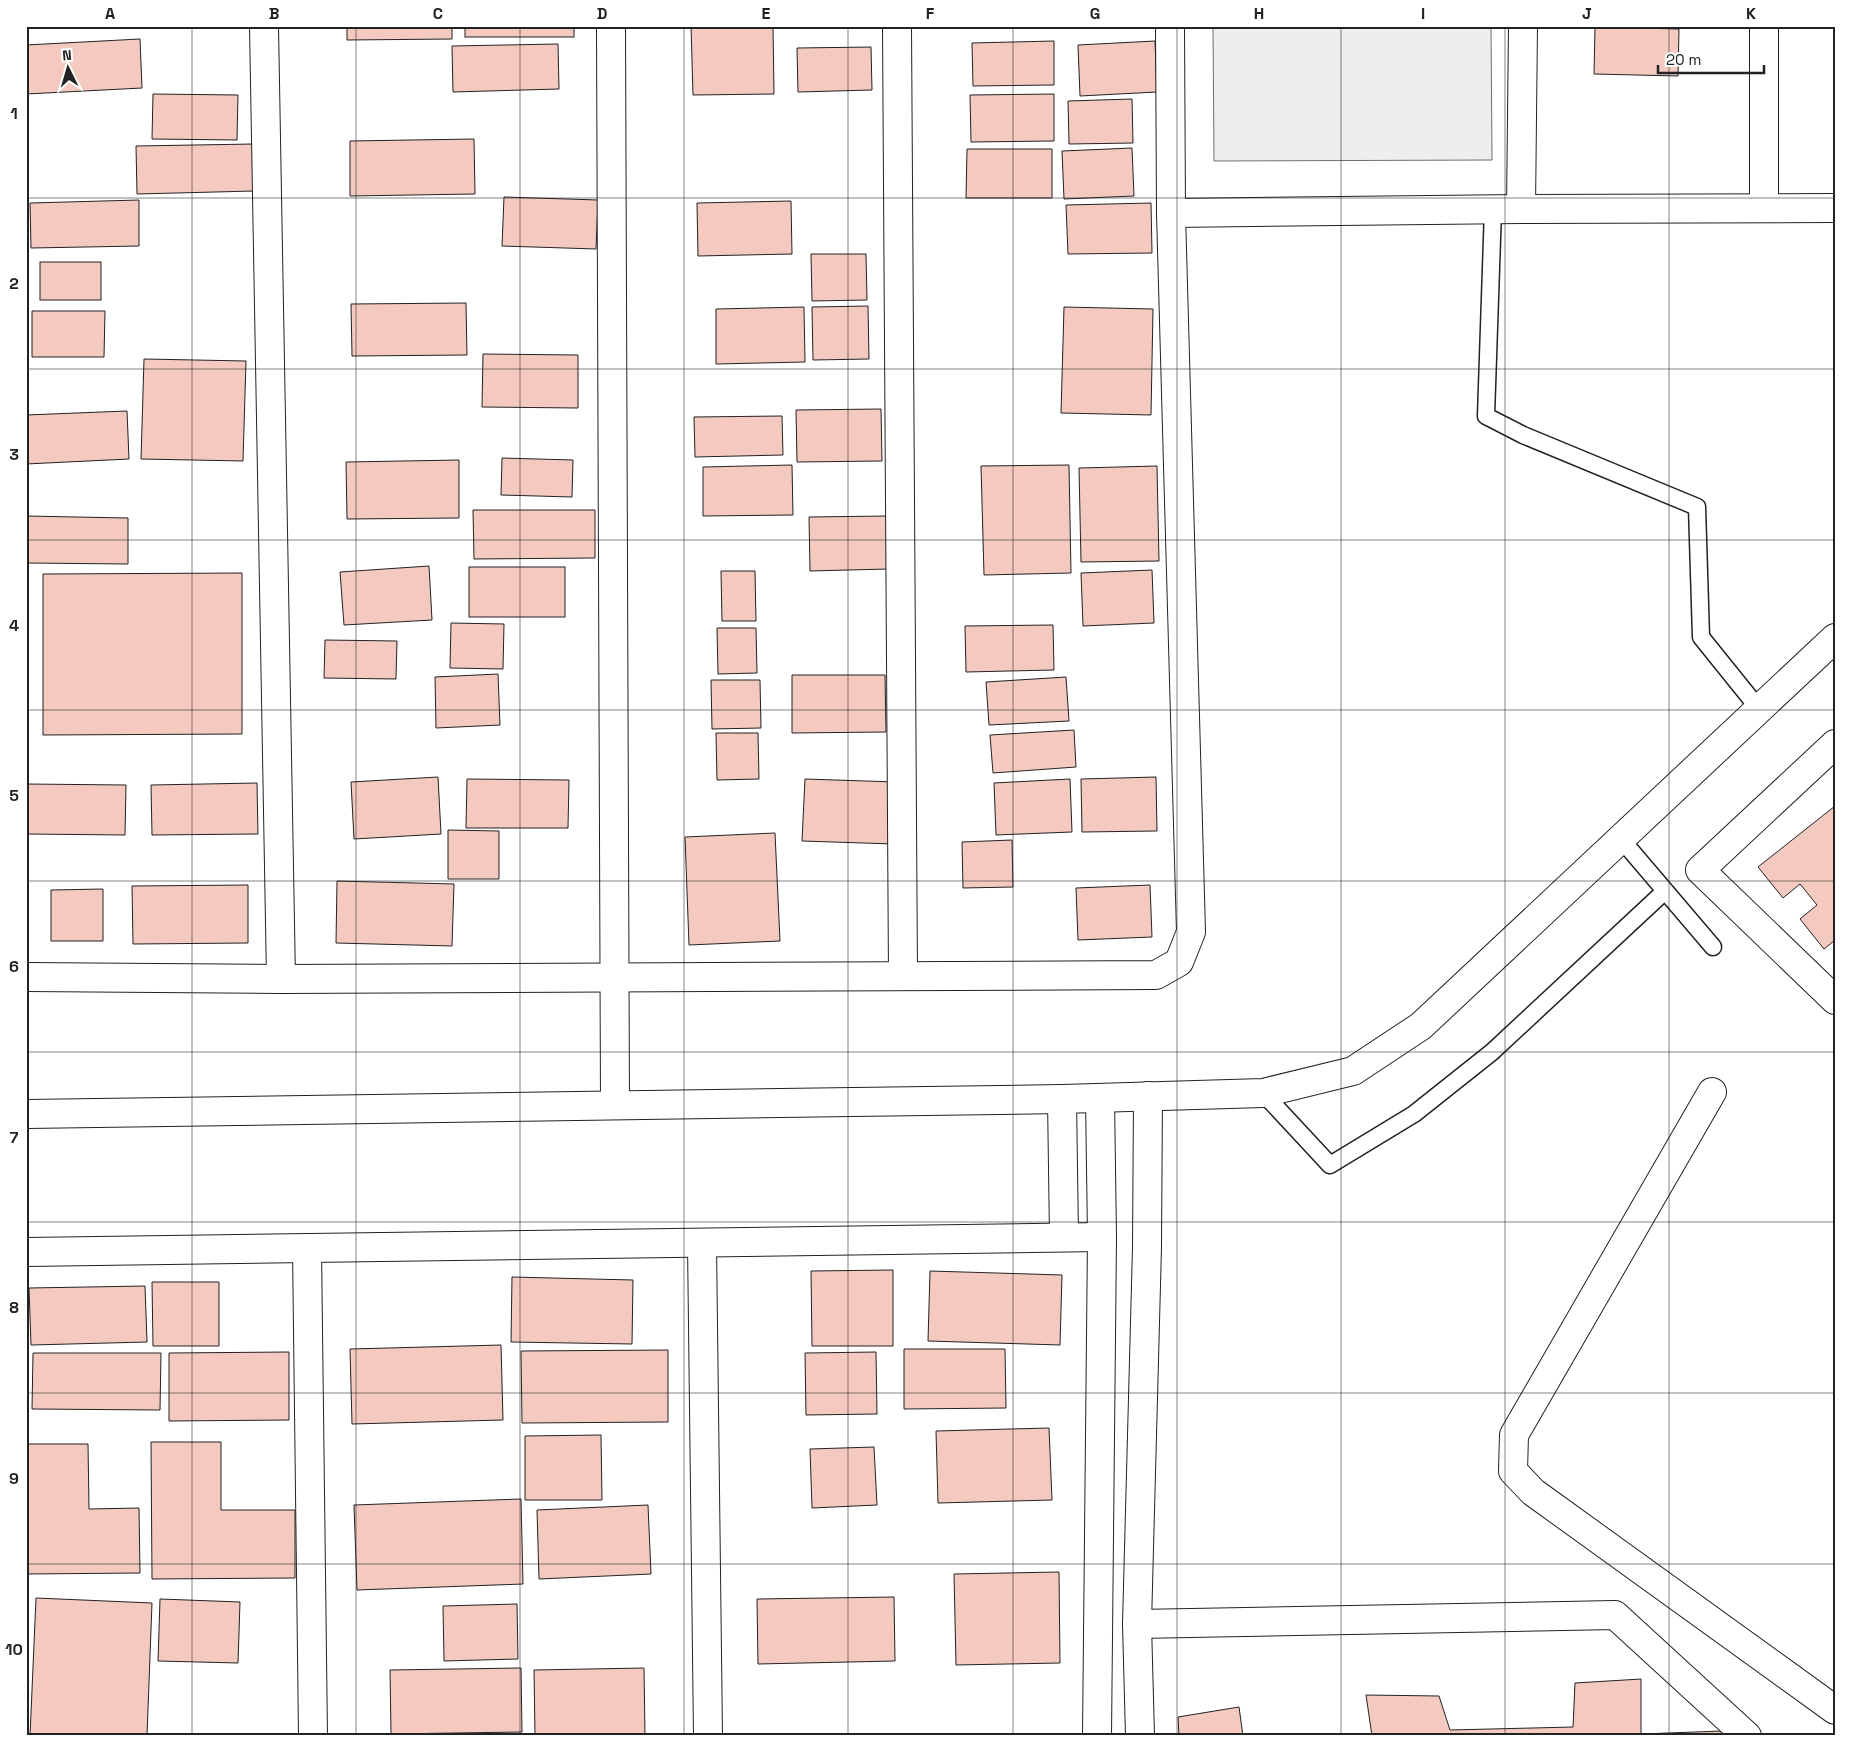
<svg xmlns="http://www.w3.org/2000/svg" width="1861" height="1762" viewBox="0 0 1861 1762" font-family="'Space Grotesk',sans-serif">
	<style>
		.green { fill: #eee; stroke: #6f6f6f }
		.building { fill: #f3c9c0; stroke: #222 }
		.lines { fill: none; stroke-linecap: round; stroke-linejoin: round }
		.lane-casing { stroke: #222; stroke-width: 19 }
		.street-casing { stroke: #222; stroke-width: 30 }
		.lane { stroke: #fff; stroke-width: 16 }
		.street { stroke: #fff; stroke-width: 28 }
		.grid { fill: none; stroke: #222; stroke-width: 1; stroke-opacity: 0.55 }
		.neatline { fill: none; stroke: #222; stroke-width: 2 }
		.grid-label { font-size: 16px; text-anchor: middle; font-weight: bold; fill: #222 }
	</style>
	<rect width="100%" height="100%" fill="#fff"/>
	<path class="green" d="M1213,26H1491L1492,160L1214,161Z"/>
	<g class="building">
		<path d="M347,26H452V39L347,40Z"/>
		<rect x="465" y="26" width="109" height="11"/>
		<path d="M691,26H773L774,94L693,95Z"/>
		<path d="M1595,27L1679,29L1678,76L1594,74Z"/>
		<path d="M140,39L142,88L26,94V45Z"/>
		<path d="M1054,41V85L973,86L972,43Z"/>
		<path d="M1155,41L1157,92L1080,96L1078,45Z"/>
		<path d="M558,44L559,89L453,92L452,46Z"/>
		<path d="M871,47L872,90L798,92L797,48Z"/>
		<path d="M153,94L238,95L237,140L152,139Z"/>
		<path d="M1054,94V141L971,142L970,95Z"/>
		<path d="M1132,99L1133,143L1069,144L1068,101Z"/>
		<path d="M474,139L475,194L350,196V141Z"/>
		<path d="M253,144L254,191L137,194L136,146Z"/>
		<path d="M1132,148L1134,196L1064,199L1062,151Z"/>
		<path d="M967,149H1052V198H966Z"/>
		<path d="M504,197L598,200L596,249L502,246Z"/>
		<path d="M139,200V246L31,248L30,203Z"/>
		<path d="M791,201L792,254L698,256L697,203Z"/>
		<path d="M1151,203L1152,253L1068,254L1066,205Z"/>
		<path d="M811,254H866L867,300L812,301Z"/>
		<rect x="40" y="262" width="61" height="38"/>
		<path d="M466,303L467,355L352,356L351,304Z"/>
		<path d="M868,306L869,359L813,360L812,307Z"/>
		<path d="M804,307L805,362L716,364V309Z"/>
		<path d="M1064,307L1153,309L1151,415L1061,413Z"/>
		<path d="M32,311H105L104,357H32Z"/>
		<path d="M483,354L578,355V408L482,407Z"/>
		<path d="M144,359L246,361L243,461L141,459Z"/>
		<path d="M881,409L882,461L797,462L796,410Z"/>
		<path d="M127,411L129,459L26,464V415Z"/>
		<path d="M782,416L783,455L695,457L694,417Z"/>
		<path d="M502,458L573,460L572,497L501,495Z"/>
		<path d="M459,460V518L347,519L346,462Z"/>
		<path d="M792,465L793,515L703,516V467Z"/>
		<path d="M1069,465L1071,573L984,575L981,466Z"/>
		<path d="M1157,466L1159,561L1081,562L1079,468Z"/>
		<path d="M473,510H595V558L474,559Z"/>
		<path d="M26,516L128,518V564L26,563Z"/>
		<path d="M887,516L888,569L810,571L809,517Z"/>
		<path d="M429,566L432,620L344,625L340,572Z"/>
		<rect x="469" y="567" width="96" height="50"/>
		<path d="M1152,570L1154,623L1083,626L1081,573Z"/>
		<path d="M721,571H755L756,621H722Z"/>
		<path d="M242,573V734L43,735V574Z"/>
		<path d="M451,623L504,624L503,669L450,668Z"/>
		<path d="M1053,625L1054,670L966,672L965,626Z"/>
		<path d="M717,628H756L757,673L718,674Z"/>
		<path d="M325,640L397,641L396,679L324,678Z"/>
		<path d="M498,674L500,725L436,728L435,677Z"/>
		<path d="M792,675H885L886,732L792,733Z"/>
		<path d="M1066,677L1069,721L989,725L986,682Z"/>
		<path d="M711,680H760L761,728L712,729Z"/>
		<path d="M1074,730L1076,767L993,773L990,735Z"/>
		<path d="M716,733H758L759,779L717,780Z"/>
		<path d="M438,777L441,834L354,839L351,782Z"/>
		<path d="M1156,777L1157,831L1082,832L1081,779Z"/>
		<path d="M467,779L569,780L568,828H466Z"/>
		<path d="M805,779L896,782L894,844L802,841Z"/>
		<path d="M1070,779L1072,832L996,835L994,783Z"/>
		<path d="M257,783L258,834L152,835L151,785Z"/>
		<path d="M26,784L126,785L125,835L26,834Z"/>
		<path d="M1835,806V940L1824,949L1800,919L1817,905L1800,884L1783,898L1758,867Z"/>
		<path d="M448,830L499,831V879H448Z"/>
		<path d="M775,833L780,941L689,945L685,837Z"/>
		<path d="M1012,840L1013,887L963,888L962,842Z"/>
		<path d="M337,881L454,884L452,946L336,943Z"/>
		<path d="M248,885V943L133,944L132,886Z"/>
		<path d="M1150,885L1152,937L1078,940L1076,888Z"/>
		<path d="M103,889V941H51V890Z"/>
		<path d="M893,1270V1346H812L811,1271Z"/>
		<path d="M930,1271L1062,1275L1060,1345L928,1341Z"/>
		<path d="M512,1277L633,1280L632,1344L511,1342Z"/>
		<path d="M152,1282H219V1346H153Z"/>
		<path d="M145,1286L147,1342L31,1345L29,1288Z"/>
		<path d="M501,1345L503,1420L352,1424L350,1349Z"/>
		<path d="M904,1349H1005L1006,1408L904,1409Z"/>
		<path d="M668,1350V1422L522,1423L521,1351Z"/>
		<path d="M289,1352V1420L169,1421V1353Z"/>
		<path d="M876,1352L877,1414L806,1415L805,1353Z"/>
		<path d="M33,1353H161L160,1410L32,1409Z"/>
		<path d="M1049,1428L1052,1500L938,1503L936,1431Z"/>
		<path d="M601,1435L602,1500H525V1436Z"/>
		<path d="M151,1442H221V1510H295V1578L152,1579Z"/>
		<path d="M26,1444H88L89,1509L139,1508L140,1573L26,1574Z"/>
		<path d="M874,1447L877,1505L812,1508L810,1449Z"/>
		<path d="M521,1499L523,1584L357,1590L354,1505Z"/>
		<path d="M648,1505L651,1574L539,1579L537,1510Z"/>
		<path d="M1059,1572L1060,1663L956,1665L954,1574Z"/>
		<path d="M894,1597L895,1661L758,1664L757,1599Z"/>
		<path d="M36,1598L152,1603L147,1736H30Z"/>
		<path d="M160,1599L240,1602L238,1663L158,1661Z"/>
		<path d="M517,1604L518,1659L444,1661L443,1606Z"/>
		<path d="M521,1668L522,1732L391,1734L390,1670Z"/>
		<path d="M644,1668L645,1736H535L534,1670Z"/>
		<path d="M1641,1679V1734L1722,1731V1736H1372L1366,1695L1439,1696L1450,1730L1573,1727L1575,1683Z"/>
		<path d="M1239,1707L1243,1736H1179L1178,1717Z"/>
	</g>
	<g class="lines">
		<defs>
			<g id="lane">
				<path d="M1493,209L1486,416L1523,435L1697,507L1701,637L1759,709"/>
				<path d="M1621,839L1713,947"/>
				<path d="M1263,1093L1330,1165L1414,1114L1492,1052L1665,891"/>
			</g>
			<g id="street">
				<path d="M264,26L281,979"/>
				<path d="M611,26L615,1105"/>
				<path d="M897,26L903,976"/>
				<path d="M1764,26V208"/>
				<path d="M1521,209L1523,26"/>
				<path d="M1171,213L1521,209L1835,208"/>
				<path d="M1835,744L1700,870L1835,1000"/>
				<path d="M26,977L281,979L1156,975L1179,962L1191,932L1171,213L1170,26"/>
				<path d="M1712,1092L1514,1435L1513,1471L1533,1492L1835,1710"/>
				<path d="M1062,1099L1064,1237"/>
				<path d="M26,1114L1062,1099L1263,1093L1353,1071L1421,1026L1835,638"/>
				<path d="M702,1243L708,1736"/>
				<path d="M307,1248L313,1736"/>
				<path d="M26,1252L1102,1237"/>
				<path d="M1137,1624L1615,1615L1747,1736"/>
				<path d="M1097,1736L1102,1237L1100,1098"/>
				<path d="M1140,1736L1137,1624L1147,1247L1148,1096"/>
			</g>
		</defs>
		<use href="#lane" class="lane-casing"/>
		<use href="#street" class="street-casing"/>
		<use href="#lane" class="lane"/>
		<use href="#street" class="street"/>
	</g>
	<path class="grid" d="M192,26V1736M356,26V1736M520,26V1736M684,26V1736M848,26V1736M1013,26V1736M1177,26V1736M1341,26V1736M1505,26V1736M1669,26V1736M26,198H1835M26,369H1835M26,540H1835M26,710H1835M26,881H1835M26,1052H1835M26,1222H1835M26,1393H1835M26,1564H1835"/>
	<rect width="1861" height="1762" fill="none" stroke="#ffffff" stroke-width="55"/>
	<g transform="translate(68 68) rotate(355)" stroke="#ffffff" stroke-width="4" paint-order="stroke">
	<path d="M0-4L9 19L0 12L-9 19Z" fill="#222222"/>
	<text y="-8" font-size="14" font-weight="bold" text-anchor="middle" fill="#222222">N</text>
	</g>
	<path d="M1658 65v8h106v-8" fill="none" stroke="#222222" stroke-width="2.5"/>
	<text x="1666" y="65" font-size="15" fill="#222222" stroke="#ffffff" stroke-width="4" paint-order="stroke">20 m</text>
	<rect x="28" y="28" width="1806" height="1706" class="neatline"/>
	<g class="grid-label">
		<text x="110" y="19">A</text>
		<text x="274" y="19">B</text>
		<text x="438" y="19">C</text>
		<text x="602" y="19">D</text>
		<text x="766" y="19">E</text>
		<text x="930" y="19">F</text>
		<text x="1095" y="19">G</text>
		<text x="1259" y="19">H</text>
		<text x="1423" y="19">I</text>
		<text x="1587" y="19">J</text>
		<text x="1751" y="19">K</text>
		<text x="14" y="119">1</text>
		<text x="14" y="289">2</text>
		<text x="14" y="460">3</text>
		<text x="14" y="631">4</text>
		<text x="14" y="801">5</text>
		<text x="14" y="972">6</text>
		<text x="14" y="1143">7</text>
		<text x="14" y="1313">8</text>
		<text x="14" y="1484">9</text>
		<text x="14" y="1655">10</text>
	</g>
</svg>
